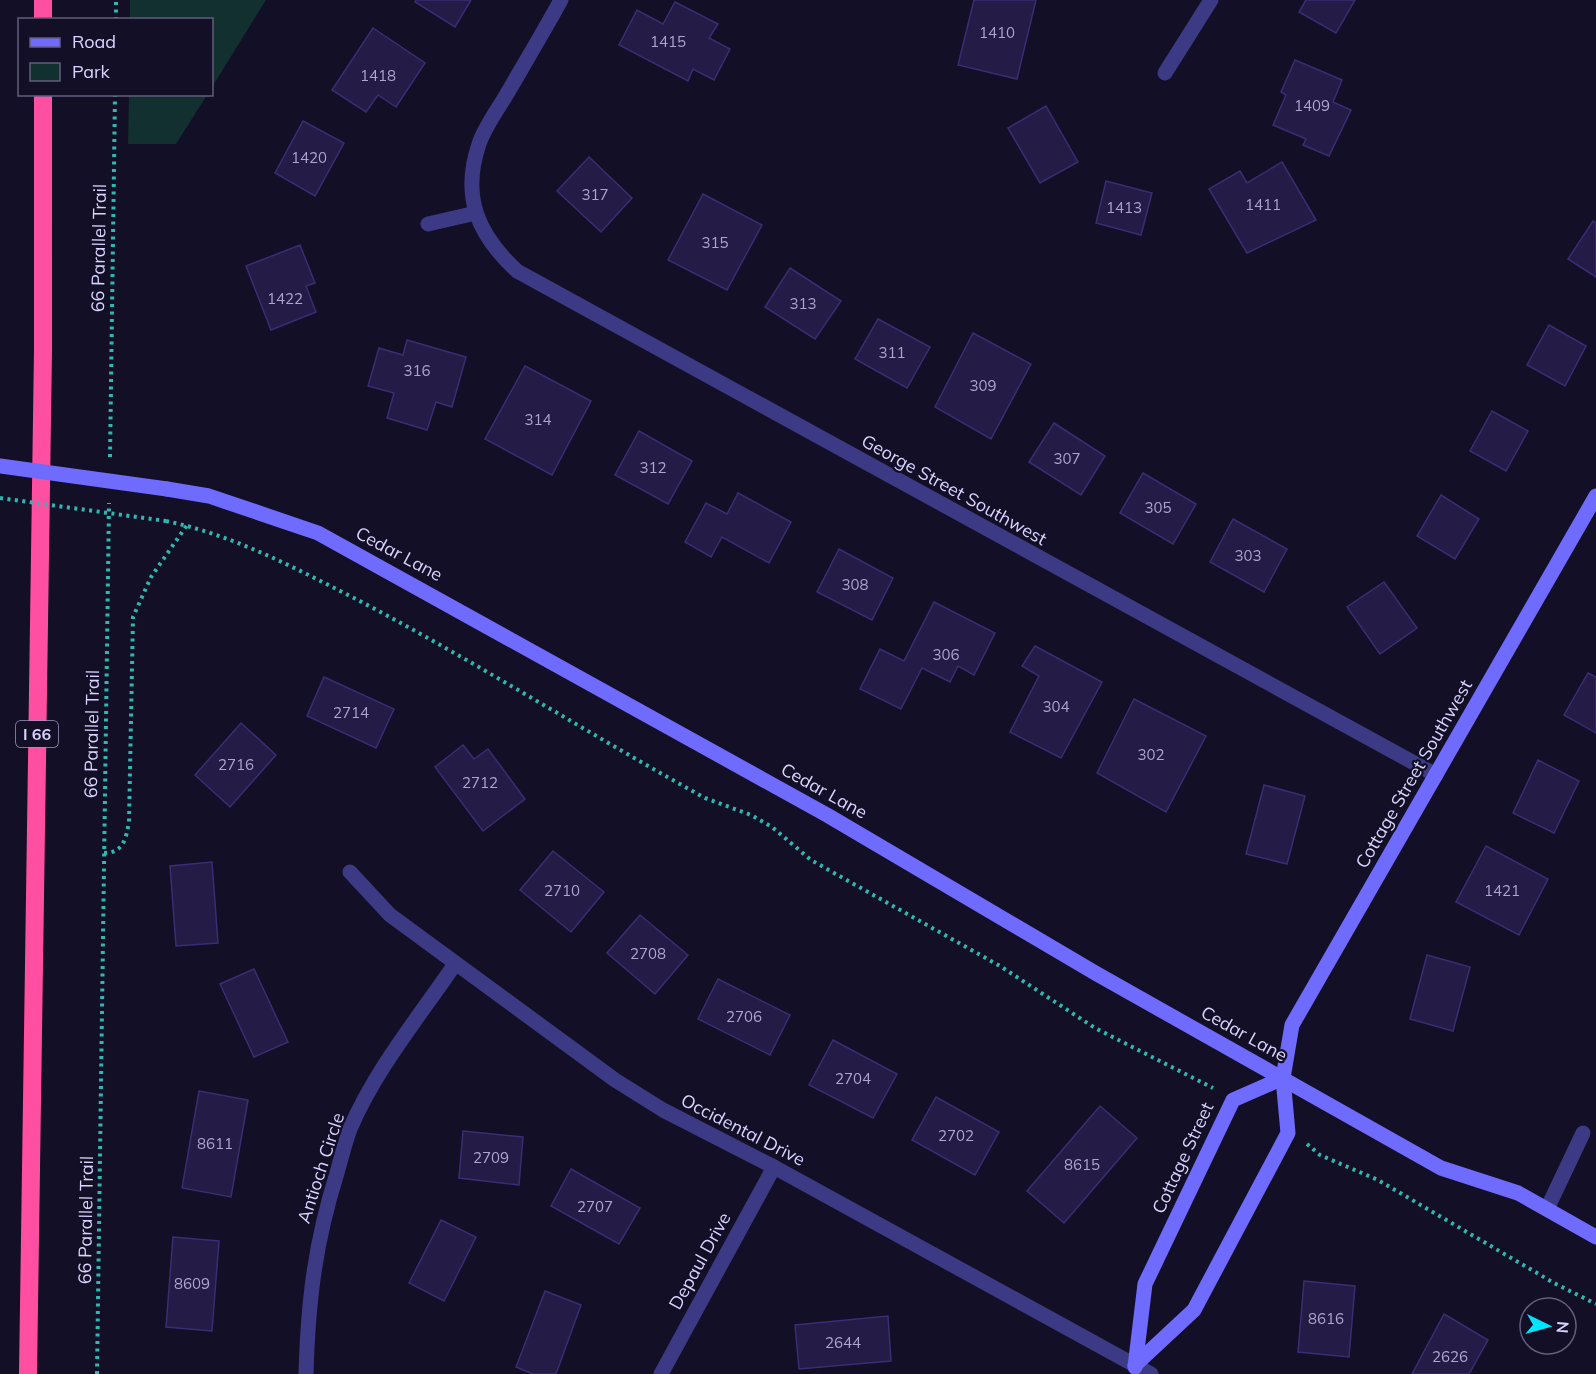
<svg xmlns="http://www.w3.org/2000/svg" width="1596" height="1374" viewBox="0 0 1596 1374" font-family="Mulish,sans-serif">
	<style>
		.green { fill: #12302f }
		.building { fill: #241b47; stroke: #3b2d73; stroke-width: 1.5 }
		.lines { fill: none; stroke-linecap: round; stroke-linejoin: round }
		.path { stroke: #2fb8b0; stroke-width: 4; stroke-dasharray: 3 4.5; stroke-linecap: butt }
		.lane { stroke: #3d3a85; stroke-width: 15 }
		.street { stroke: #3d3a85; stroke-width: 15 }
		.secondary { stroke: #6f6bff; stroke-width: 15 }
		.highway { stroke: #ff4fa3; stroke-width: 18 }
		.path-bridge { stroke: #2fb8b0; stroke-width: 4; stroke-dasharray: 3 4.5; stroke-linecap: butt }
		.secondary-bridge { stroke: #6f6bff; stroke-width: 15 }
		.labels { text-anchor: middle; stroke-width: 4.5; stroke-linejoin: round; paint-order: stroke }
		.number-label { font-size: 15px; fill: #aca6d1 }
		.shield { fill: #130f26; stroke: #9e99be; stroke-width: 1.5 }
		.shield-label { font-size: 16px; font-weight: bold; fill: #d9d4ff }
		.street-label { font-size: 18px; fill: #d9d4ff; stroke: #130f26 }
	</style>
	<rect width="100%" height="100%" fill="#130f26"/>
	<g class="green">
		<path d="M130,0H266L212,87V20L130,19Z"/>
		<path d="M129,95V94L207,95L176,144H128Z"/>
	</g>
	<g class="building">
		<path d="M416,0H471L455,27L415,2Z"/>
		<path d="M974,0H1036L1017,79L958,65Z"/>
		<path d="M1306,0H1355L1336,33L1299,12Z"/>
		<path d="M675,2L718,24L709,38L730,49L714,80L693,69L688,81L619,45L637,10L663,24Z"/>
		<path d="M373,28L425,63L396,107L378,95L366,112L332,90Z"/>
		<path d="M1295,60L1342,80L1333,102L1351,110L1329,156L1303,145L1306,139L1273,125L1286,95L1281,92Z"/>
		<path d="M1046,106L1078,162L1040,183L1008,128Z"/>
		<path d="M303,121L344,143L315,196L275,173Z"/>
		<path d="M589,157L632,198L601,232L557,191Z"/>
		<path d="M1282,162L1316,220L1247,253L1209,189L1240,171L1247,183Z"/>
		<path d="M1106,181L1152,193L1141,235L1096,223Z"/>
		<path d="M703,194L762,225L727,290L668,260Z"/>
		<path d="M1593,221L1596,223V277L1568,259Z"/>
		<path d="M300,245L315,283L306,286L316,312L271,330L246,266Z"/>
		<path d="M790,268L841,301L815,339L765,307Z"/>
		<path d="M878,319L930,347L907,388L855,359Z"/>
		<path d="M1549,325L1586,346L1565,386L1527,365Z"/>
		<path d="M973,333L1031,364L991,439L935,407Z"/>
		<path d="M407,340L466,357L452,407L436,402L427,430L387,418L394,393L368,386L379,348L403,355Z"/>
		<path d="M525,366L591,401L552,475L485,439Z"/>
		<path d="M1492,411L1528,431L1506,471L1470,451Z"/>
		<path d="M1054,423L1105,456L1081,495L1029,462Z"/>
		<path d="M639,431L692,461L668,504L615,475Z"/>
		<path d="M1143,473L1196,504L1173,544L1120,513Z"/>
		<path d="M738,493L791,522L769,563L722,537L711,557L685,542L706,503L727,514Z"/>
		<path d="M1441,495L1479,519L1455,559L1417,536Z"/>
		<path d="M1233,519L1287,549L1264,592L1210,562Z"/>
		<path d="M839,549L893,578L872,620L817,592Z"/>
		<path d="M1384,582L1417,628L1380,654L1347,607Z"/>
		<path d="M934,602L995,633L974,675L958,666L950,682L922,668L901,709L860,689L880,649L904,661Z"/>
		<path d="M1035,646L1102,682L1061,758L1010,732L1039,676L1022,666Z"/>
		<path d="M1588,673L1596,677V733L1564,715Z"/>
		<path d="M324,677L394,709L376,748L307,716Z"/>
		<path d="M1134,699L1206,736L1166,812L1097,773Z"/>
		<path d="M241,723L276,755L230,807L195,775Z"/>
		<path d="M463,745L474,759L488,749L525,799L483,831L435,767Z"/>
		<path d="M1538,760L1579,781L1554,833L1513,813Z"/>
		<path d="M1264,785L1305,796L1287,864L1246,854Z"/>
		<path d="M1486,846L1548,879L1519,935L1456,902Z"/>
		<path d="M553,851L604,892L571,932L520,890Z"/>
		<path d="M212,862L218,943L176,946L170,866Z"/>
		<path d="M640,915L688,955L655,994L607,953Z"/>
		<path d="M1427,955L1470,967L1453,1031L1410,1019Z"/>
		<path d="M254,969L288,1042L254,1057L220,984Z"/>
		<path d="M718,979L790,1015L770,1055L698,1019Z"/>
		<path d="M833,1040L897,1074L873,1118L809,1085Z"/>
		<path d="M199,1091L248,1100L231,1197L182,1188Z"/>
		<path d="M936,1097L999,1132L975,1175L912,1140Z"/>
		<path d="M1100,1106L1137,1138L1064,1223L1027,1191Z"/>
		<path d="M463,1131L523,1137L519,1185L459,1178Z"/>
		<path d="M571,1169L640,1208L619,1244L551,1206Z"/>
		<path d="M441,1220L476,1237L444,1301L409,1283Z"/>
		<path d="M173,1237L219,1241L212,1331L166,1327Z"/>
		<path d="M1304,1281L1355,1286L1349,1357L1298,1352Z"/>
		<path d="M545,1291L581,1305L556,1374H533L516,1367Z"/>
		<path d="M1444,1314L1488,1340L1469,1374H1412Z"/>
		<path d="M888,1316L891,1361L799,1369L795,1325Z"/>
	</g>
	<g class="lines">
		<g class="path">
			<path d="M116,20V0"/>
			<path d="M110,457L115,94"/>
			<path d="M166,521C233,535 293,567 354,598C473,660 587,733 705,798L751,815L772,827L811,860L1000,966L1095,1028L1213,1088"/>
			<path d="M104,853C123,853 126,839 129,822L133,617L151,577L187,525"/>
			<path d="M1307,1144L1320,1155L1378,1180L1554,1283L1596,1304"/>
			<path d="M97,1374L109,503"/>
		</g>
		<path class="lane" d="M1547,1209L1583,1133"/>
		<g class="street">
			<path d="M561,0C544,31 526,61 508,92C499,108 485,126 479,144C461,197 478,235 517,271L1436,775"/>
			<path d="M1165,73L1211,0"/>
			<path d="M428,224L476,213"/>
			<path d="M350,872L390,915L615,1080L663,1110L774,1167L1151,1374"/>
			<path d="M306,1374C308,1301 315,1243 337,1173C341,1158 345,1143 350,1129C375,1070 419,1017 455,964"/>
			<path d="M661,1374L774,1167"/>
		</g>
		<g class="secondary">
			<path d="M167,489L209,496L318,533L827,815L1097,974L1441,1168L1518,1193L1596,1237"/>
			<path d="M1135,1365L1194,1310L1288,1133L1283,1078L1292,1025L1596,496"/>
			<path d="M1135,1367L1145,1284L1233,1100L1283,1078"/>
		</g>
		<g class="highway">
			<path d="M43,20V0"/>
			<path d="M28,1374L43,350V94"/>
		</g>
		<path class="path-bridge" d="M0,498L166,521"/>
		<path class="secondary-bridge" d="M0,466L167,489"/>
	</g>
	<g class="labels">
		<g class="number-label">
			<text x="997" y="38">1410</text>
			<text x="668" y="47">1415</text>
			<text x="378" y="81">1418</text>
			<text x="1312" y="111">1409</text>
			<text x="309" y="163">1420</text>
			<text x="595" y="200">317</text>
			<text x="1263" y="210">1411</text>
			<text x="1124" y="213">1413</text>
			<text x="715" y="248">315</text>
			<text x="285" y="304">1422</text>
			<text x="803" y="309">313</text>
			<text x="892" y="358">311</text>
			<text x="417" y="376">316</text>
			<text x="983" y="391">309</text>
			<text x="538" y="425">314</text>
			<text x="1067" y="464">307</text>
			<text x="653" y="473">312</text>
			<text x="1158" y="513">305</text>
			<text x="1248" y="561">303</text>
			<text x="855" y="590">308</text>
			<text x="946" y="660">306</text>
			<text x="1056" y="712">304</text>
			<text x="351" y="718">2714</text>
			<text x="1151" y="760">302</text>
			<text x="236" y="770">2716</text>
			<text x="480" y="788">2712</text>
			<text x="562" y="896">2710</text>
			<text x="1502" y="896">1421</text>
			<text x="648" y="959">2708</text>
			<text x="744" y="1022">2706</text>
			<text x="853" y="1084">2704</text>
			<text x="956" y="1141">2702</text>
			<text x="215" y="1149">8611</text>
			<text x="491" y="1163">2709</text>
			<text x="1082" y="1170">8615</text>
			<text x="595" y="1212">2707</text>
			<text x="192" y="1289">8609</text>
			<text x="1326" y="1324">8616</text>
			<text x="843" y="1348">2644</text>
			<text x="1450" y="1362">2626</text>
		</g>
		<rect class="shield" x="16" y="721" width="42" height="26" rx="4.5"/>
		<g class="shield-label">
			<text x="37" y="740">I 66</text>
		</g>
		<g class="street-label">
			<text transform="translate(99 248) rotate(-89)" y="6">66 Parallel Trail</text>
			<text transform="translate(954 490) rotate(29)" y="6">George Street Southwest</text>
			<text transform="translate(399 554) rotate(28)" y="6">Cedar Lane</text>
			<text transform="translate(92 734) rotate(-89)" y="6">66 Parallel Trail</text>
			<text transform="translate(1414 774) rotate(-60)" y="6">Cottage Street Southwest</text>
			<text transform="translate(824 791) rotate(29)" y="6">Cedar Lane</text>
			<text transform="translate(1244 1034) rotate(29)" y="6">Cedar Lane</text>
			<text transform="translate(743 1130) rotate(27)" y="6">Occidental Drive</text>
			<text transform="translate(1183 1158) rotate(-65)" y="6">Cottage Street</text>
			<text transform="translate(321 1168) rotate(-72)" y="6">Antioch Circle</text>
			<text transform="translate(86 1220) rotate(-89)" y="6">66 Parallel Trail</text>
			<text transform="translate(700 1261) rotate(-61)" y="6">Depaul Drive</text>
		</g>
	</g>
	<rect x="18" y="18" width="195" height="78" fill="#130f26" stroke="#625e7d" stroke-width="1.5"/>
	<rect x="30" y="38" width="30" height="9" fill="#6f6bff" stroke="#625e7d" stroke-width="1.5"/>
	<text x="72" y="48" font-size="18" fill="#d9d4ff">Road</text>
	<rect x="30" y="63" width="30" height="18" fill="#12302f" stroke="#625e7d" stroke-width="1.5"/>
	<text x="72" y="78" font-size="18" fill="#d9d4ff">Park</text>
	<g transform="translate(1548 1326) rotate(95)"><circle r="28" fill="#130f26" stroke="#625e7d" stroke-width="1.5"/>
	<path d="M0-4.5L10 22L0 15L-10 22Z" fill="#00e5ff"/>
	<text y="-9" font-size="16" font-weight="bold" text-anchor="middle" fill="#d9d4ff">N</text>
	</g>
</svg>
